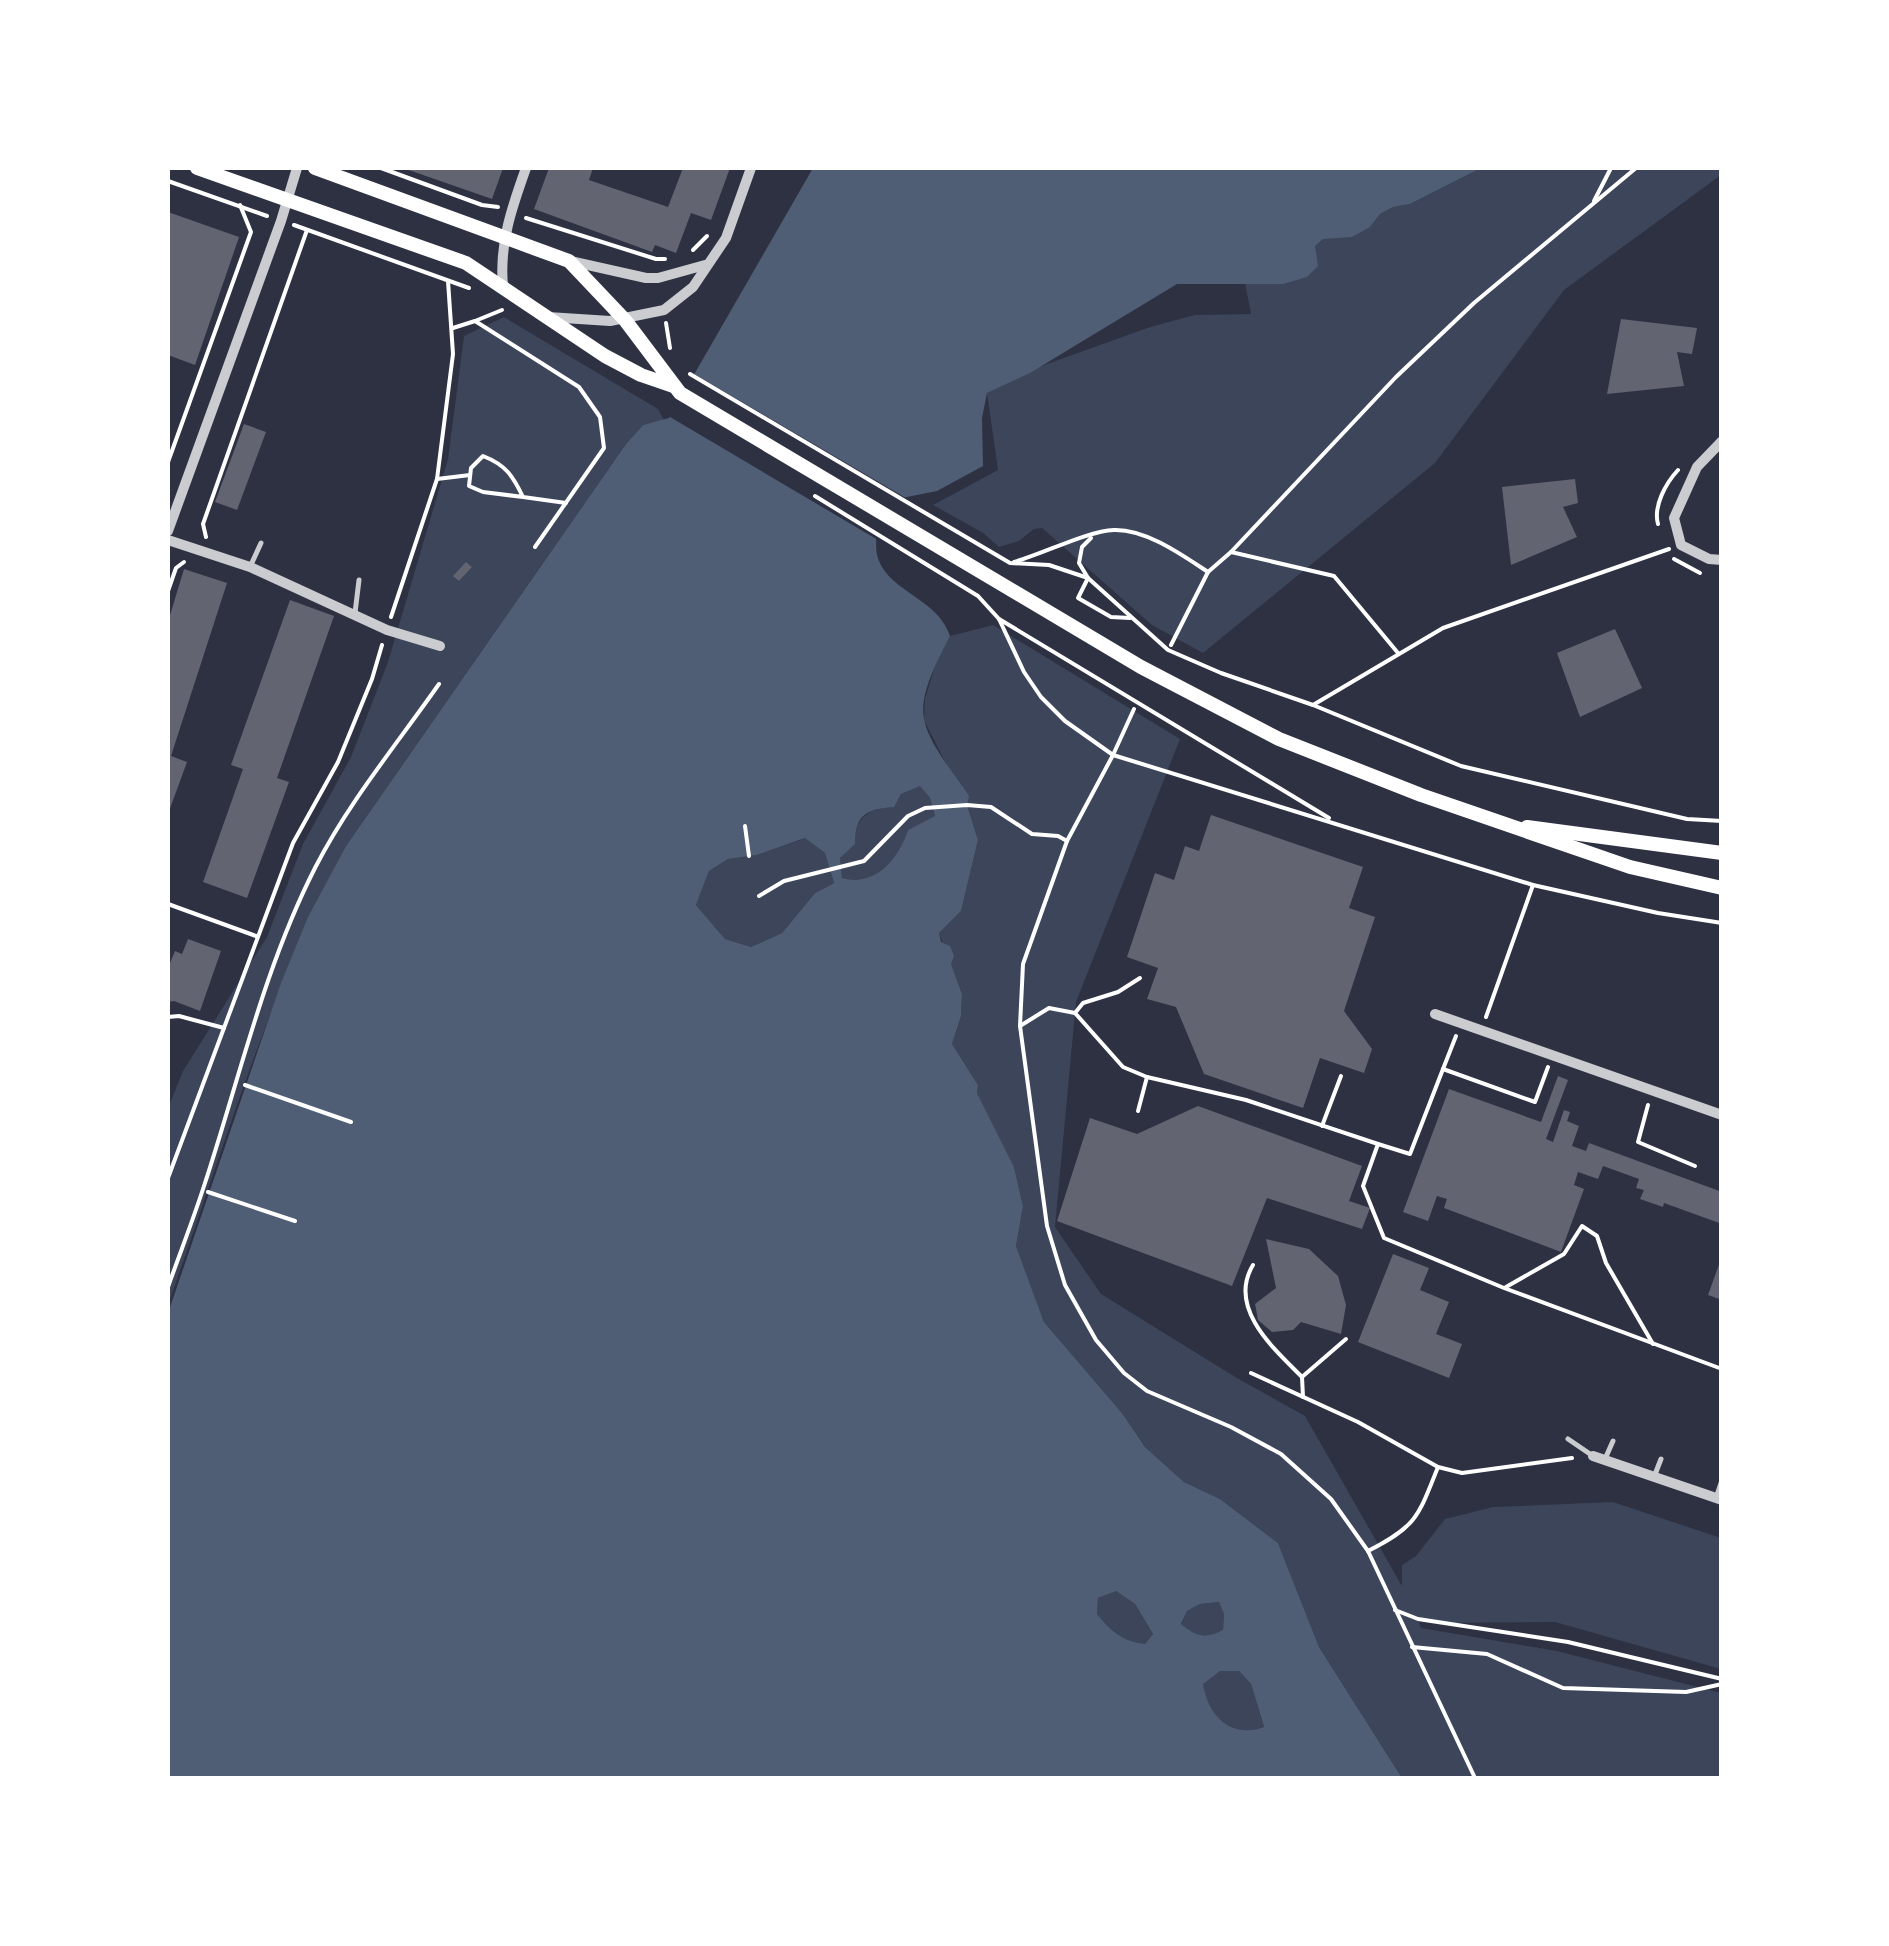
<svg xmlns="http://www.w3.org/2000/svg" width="1889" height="1946" viewBox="0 0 1889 1946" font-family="'IBM Plex Sans',sans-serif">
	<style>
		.green { fill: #3c4559 }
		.water { fill: #4f5d75; fill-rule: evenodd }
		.pier { fill: #2d3142 }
		.building { fill: #626471 }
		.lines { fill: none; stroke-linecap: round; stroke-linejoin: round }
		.path { stroke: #fff; stroke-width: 4 }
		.service { stroke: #caccd0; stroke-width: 5 }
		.minor { stroke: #caccd0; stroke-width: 10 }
		.secondary { stroke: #fff; stroke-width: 14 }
	</style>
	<rect width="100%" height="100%" fill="#2d3142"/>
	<g class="green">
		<path d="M1481,168H1721V175L1564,290L1435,463L1203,653L1152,625L1042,528L1034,529L1019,541L999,547L983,533L933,505L998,470L987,393L1036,368L1150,327L1195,315L1251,314L1245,283L1323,239L1370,227L1380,214L1393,207L1410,204Z"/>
		<path d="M504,317L658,409L664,420L643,425L626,444L346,846C269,991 223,1151 168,1305V1108L183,1071L267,937L303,844L351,757L388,662L448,459L464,336Z"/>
		<path d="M993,625L1180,739L1076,1002L1055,1227L1101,1294L1237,1378L1305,1416L1402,1586V1565L1416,1556L1445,1519L1493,1507L1613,1502L1721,1538V1669L1555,1622L1431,1623L1418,1620L1421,1628L1557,1651L1721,1693V1778H1402L1319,1647L1278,1543L1220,1499L1184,1482L1145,1447L1122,1413L1044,1322L1016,1246L1023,1206L1014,1167L977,1093L978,1085L952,1044L961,1016L962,994L939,933L961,911L978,840L967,805L924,720L925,699L935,666L950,636Z"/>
		<path d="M920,785L930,798L935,816L931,820L908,830C898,859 876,887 842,878L840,858C864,836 846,810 893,807L901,794Z"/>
		<path d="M806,838L825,853L834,883L815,893L782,933L751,947L725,939L696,905L709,871L728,859L757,855Z"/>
		<path d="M1115,1590L1135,1604L1153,1634L1145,1644C1122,1641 1111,1631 1097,1614L1098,1598Z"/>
		<path d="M1220,1602L1224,1614L1223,1631C1205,1639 1196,1637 1181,1625L1187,1611L1200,1604Z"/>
		<path d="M1220,1671H1239L1251,1684L1264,1728C1229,1738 1208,1715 1202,1683Z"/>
	</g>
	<path class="water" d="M813,168H1481L1410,204L1393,207L1380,214L1370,227L1352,237L1323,239L1315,246L1318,266L1307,277L1283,284H1177L1030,373L987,393L982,418L983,466L937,491L897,499L877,520C877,532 874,551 879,561C891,592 938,599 950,636C939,659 919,692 924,719C929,745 955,774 969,796L967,805L978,840L961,911L939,933L941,942L950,946L954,956L951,964L962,994L961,1016L952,1044L978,1085L977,1093L1014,1167L1023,1206L1016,1246L1044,1322L1122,1413L1145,1447L1184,1482L1220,1499L1278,1543L1319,1647L1402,1778H168V1313L281,983L308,917L346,846L626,444L643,425L669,418ZM920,786L930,798L935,816L908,830C898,859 876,887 842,878L840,858L855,844C855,815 866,809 894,807L901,794ZM805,838L825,853L834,883L815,893L782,933L751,947L725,939L696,905L709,871L728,859L757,855ZM1116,1591L1135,1604L1153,1634L1145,1644C1122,1641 1111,1631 1097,1614L1098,1598ZM1219,1602L1224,1614L1223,1630C1205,1639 1197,1637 1181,1624L1187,1611L1200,1604ZM1220,1671H1239L1251,1684L1264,1727C1230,1739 1208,1715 1203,1684Z"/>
	<path class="pier" d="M689,371L911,501L899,504L882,522L883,543L665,414Z"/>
	<g class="building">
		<path d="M403,168H503L492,199Z"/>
		<path d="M549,168H593L589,180L668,207L683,168H730L711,220L691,213L676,253L655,245L652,252L534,209Z"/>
		<path d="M168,212L239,237L195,365L168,355Z"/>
		<path d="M1621,319L1697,328L1692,354L1677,352L1684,386L1607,394Z"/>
		<path d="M244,424L266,432L237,510L215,502Z"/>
		<path d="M1575,479L1578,503L1563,507L1577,537L1511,565L1502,487Z"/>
		<path d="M466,562L472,567L459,581L453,576Z"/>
		<path d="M184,569L227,583L171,756L187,762L168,814V622Z"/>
		<path d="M290,600L334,616L277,778L289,782L247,898L203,882L243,769L231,765Z"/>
		<path d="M1615,629L1642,688L1580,717L1557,653Z"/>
		<path d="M1211,815L1363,867L1349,908L1375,917L1344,1011L1372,1049L1364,1073L1320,1058L1303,1108L1204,1074L1176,1007L1147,999L1158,968L1127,957L1155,873L1174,880L1185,846L1199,851Z"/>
		<path d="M188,939L221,951L200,1011L174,1001L168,1002V962L170,963L175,951L182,954Z"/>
		<path d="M1558,1076L1568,1080L1546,1139L1553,1142L1564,1110L1570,1112L1567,1121L1579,1126L1572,1146L1586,1151L1589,1143L1722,1192V1224L1664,1203L1663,1207L1640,1199L1644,1190L1636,1188L1639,1179L1603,1166L1598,1179L1578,1172L1574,1185L1584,1189L1561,1252L1444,1208L1447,1199L1437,1196L1428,1221L1403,1212L1449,1089L1541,1122Z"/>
		<path d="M1198,1106L1362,1166L1349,1201L1370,1208L1362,1229L1267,1198L1232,1286L1057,1221L1090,1118L1137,1134Z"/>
		<path d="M1266,1239L1309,1249L1338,1276L1346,1305L1341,1334L1301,1322L1293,1330L1272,1332L1258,1320L1255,1304L1276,1288Z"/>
		<path d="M1393,1254L1429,1268L1420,1290L1449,1302L1436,1334L1462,1344L1449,1378L1358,1342Z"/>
		<path d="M1721,1259H1722V1300L1708,1295Z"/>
	</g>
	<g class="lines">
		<g class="path">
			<path d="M381,168L482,205L498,207"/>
			<path d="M168,181L267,216"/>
			<path d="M1594,201L1611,168"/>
			<path d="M526,218L656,259H665"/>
			<path d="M294,225L469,288"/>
			<path d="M693,250L707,236"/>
			<path d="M475,321L502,310"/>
			<path d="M666,323L670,348"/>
			<path d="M453,328L475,321L579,387L600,417L604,448L535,547"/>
			<path d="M690,374L1010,563L1049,565L1088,578L1168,650L1221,673L1313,705L1461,766L1687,819L1722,821"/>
			<path d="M168,462L251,232L240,205"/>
			<path d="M437,479L470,475"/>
			<path d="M815,496L978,596L999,619L1024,672L1041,697L1065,721L1113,755L1067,841L1023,964L1020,1026L1047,1226L1065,1285L1096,1340L1124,1373L1147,1391L1231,1427L1281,1454L1331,1499L1368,1551L1475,1778"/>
			<path d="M523,497L483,492L469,486L471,468L483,456C506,465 513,476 523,497L566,503"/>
			<path d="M1658,524C1653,506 1666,483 1678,470"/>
			<path d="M206,537L203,524L307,230"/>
			<path d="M1091,538L1082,547L1079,563L1088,578L1078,598L1111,617L1130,618"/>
			<path d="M1231,552L1334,576L1398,653"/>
			<path d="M1674,559L1700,573"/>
			<path d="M1014,562C1043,554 1087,531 1114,530C1146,529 1182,555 1208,572"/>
			<path d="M168,591L176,568L184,562"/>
			<path d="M391,617L437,479L453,354L448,281"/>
			<path d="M999,619L1329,818"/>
			<path d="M1171,645L1208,572L1231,552L1396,377L1474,303L1636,168"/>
			<path d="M1313,705L1443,628L1669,549"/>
			<path d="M1134,709L1113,755L1533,885L1658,913L1722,923"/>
			<path d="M745,826L749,856"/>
			<path d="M759,896L784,881L864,861L908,816L925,808L967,805L991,807L1032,834L1058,836L1067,841"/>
			<path d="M168,904L256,936"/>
			<path d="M1075,1013L1083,1003L1118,992L1140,978"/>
			<path d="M168,1017L179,1016L224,1028"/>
			<path d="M1486,1017L1533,885"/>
			<path d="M1020,1026L1049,1008L1075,1013L1123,1067L1147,1077L1246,1100L1378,1144L1363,1186L1384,1238L1504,1288L1722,1369"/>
			<path d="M1443,1069L1456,1036"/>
			<path d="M245,1085L351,1122"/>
			<path d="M1648,1105L1638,1142L1695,1166"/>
			<path d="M1138,1111L1147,1077"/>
			<path d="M1322,1126L1341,1076"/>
			<path d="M1378,1144L1410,1154L1443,1069L1535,1102L1548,1067"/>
			<path d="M168,1178L293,843L338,762L372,679L382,645"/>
			<path d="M208,1192L295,1221"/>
			<path d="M1253,1265C1227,1308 1274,1349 1302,1377"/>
			<path d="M168,1287C180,1253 193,1220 204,1186C239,1080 264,968 315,868C348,803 397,744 439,684"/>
			<path d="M1506,1287L1564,1254L1582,1226L1597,1236L1606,1263L1653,1344"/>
			<path d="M1251,1373L1358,1422L1438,1467L1462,1473L1572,1458"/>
			<path d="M1303,1397L1302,1377L1346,1339"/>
			<path d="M1368,1551C1417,1526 1418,1517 1438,1467"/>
			<path d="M1395,1610L1418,1619L1568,1642L1722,1679"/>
			<path d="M1412,1647L1487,1654L1563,1688L1686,1692L1722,1684"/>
		</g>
		<g class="service">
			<path d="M250,567L261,543"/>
			<path d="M355,613L359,580"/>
			<path d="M1568,1439L1593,1456"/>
			<path d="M1605,1459L1613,1441"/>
			<path d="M1654,1477L1661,1459"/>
			<path d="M1717,1495L1722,1480"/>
		</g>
		<g class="minor">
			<path d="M570,261L646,278H658L705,265"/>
			<path d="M503,286C499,244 512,207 526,168"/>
			<path d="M548,317L610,321L664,310L693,287L726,238L751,168"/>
			<path d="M1722,441L1697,467L1674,518L1681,545L1709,559L1722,560"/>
			<path d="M168,531L281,221L297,168"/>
			<path d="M168,540L250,567L387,630L440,646"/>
			<path d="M1435,1014L1722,1115"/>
			<path d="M1593,1456L1722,1500"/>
		</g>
		<g class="secondary">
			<path d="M197,168L466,263L605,356L641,375L673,386"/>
			<path d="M315,168L569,261L625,320L680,393L1141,667L1279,739L1421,795L1630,867L1722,888"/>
			<path d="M1527,827L1722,853"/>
		</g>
	</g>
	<rect width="1889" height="1946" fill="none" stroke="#ffffff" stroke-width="340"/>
</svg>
